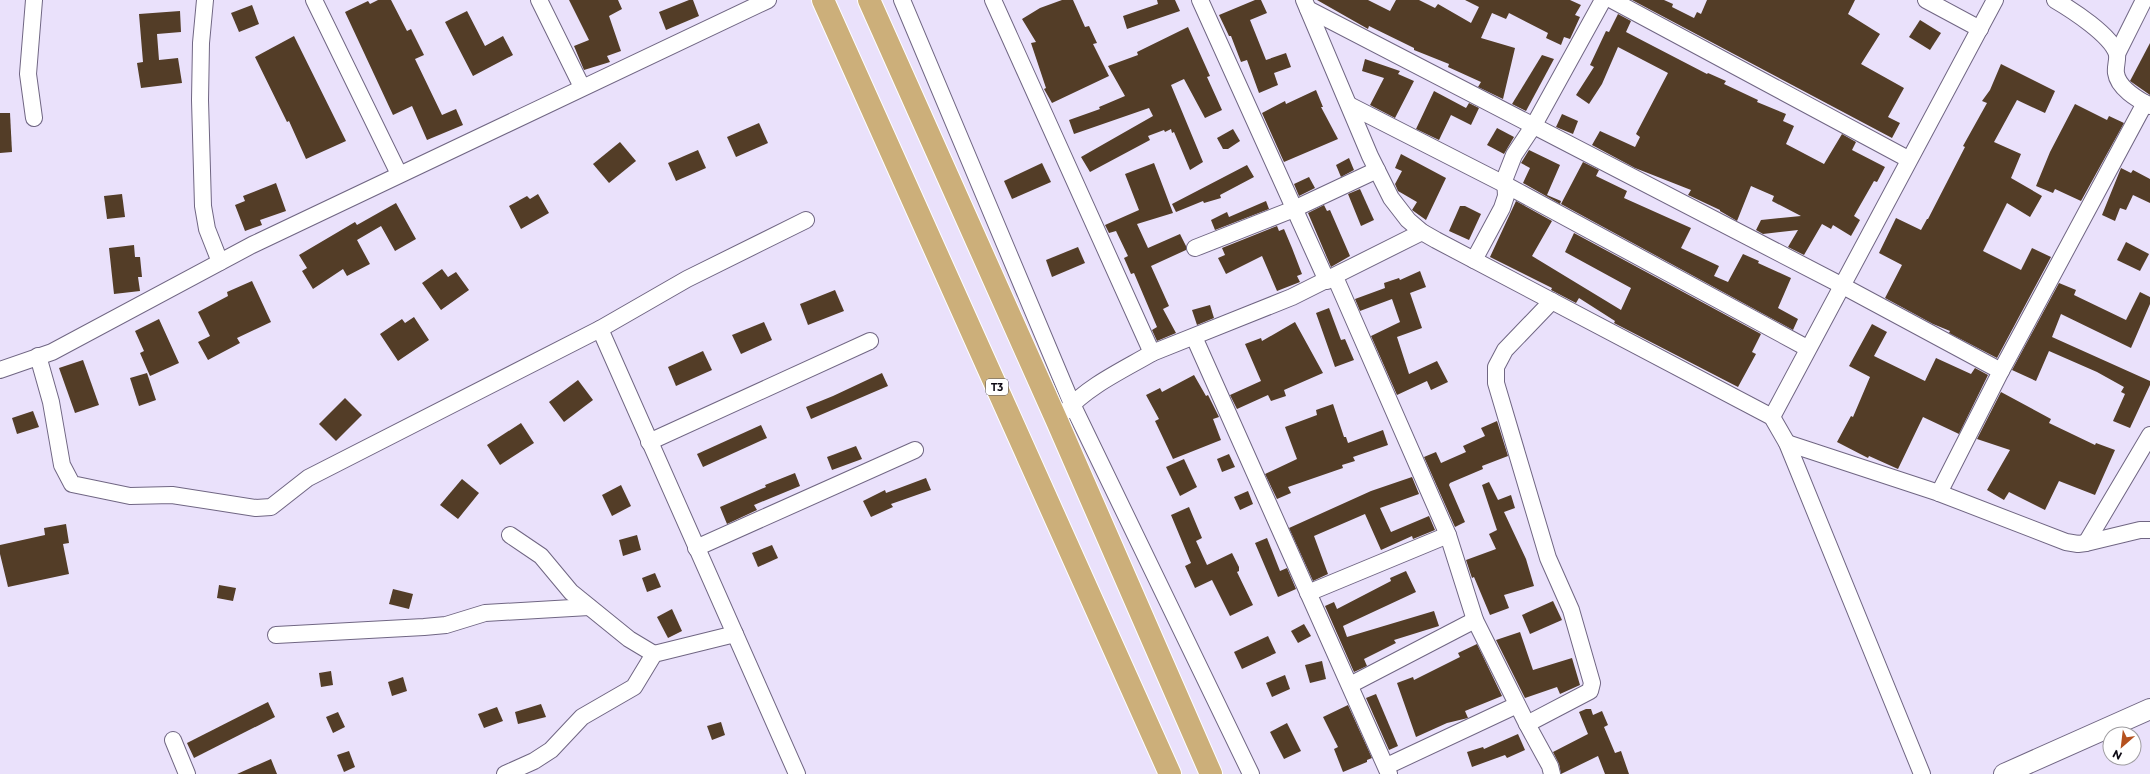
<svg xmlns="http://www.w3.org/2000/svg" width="2150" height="774" viewBox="0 0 2150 774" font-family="Montserrat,sans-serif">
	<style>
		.building { fill: #533d27 }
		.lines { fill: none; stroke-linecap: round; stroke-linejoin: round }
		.minor-casing { stroke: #706683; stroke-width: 18 }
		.tertiary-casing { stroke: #706683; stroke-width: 22 }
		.trunk-casing { stroke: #fff; stroke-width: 24 }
		.minor { stroke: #fff; stroke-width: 16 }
		.tertiary { stroke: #fff; stroke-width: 20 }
		.trunk { stroke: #ccaf7a; stroke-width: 22 }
		.labels { text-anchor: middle; stroke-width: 4; stroke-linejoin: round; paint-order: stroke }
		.shield { fill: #fff; stroke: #56545a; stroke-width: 1 }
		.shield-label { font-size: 10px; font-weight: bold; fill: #0e0a14 }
	</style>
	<rect width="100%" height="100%" fill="#eae1fb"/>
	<g class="building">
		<path d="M378,0H391L407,31L411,29L424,55L415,59L442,115L456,109L463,125L427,140L412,106L393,115L345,12L368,1L370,4Z"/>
		<path d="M569,0H618L622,9L609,16L621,51L607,56L610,62L584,70L574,46L589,40Z"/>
		<path d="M689,0H693L699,16L666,30L659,12Z"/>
		<path d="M1062,0H1073L1085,27L1089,26L1097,43L1093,44L1109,76L1052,103L1044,89L1046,88L1031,43L1036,42L1022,19L1040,8Z"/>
		<path d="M1157,0H1175L1180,11L1127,29L1123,16L1158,4Z"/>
		<path d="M1255,0H1261L1267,13L1250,20L1266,60L1286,53L1291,67L1274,73L1278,85L1259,93L1247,60L1241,62L1231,36H1229L1219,15Z"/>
		<path d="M1317,0H1368L1390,11L1396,0H1419L1435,8L1438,4L1471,23L1479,7L1465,0H1570L1581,5L1575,15L1580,17L1570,39L1564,37L1561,45L1546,38L1548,33L1509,13L1506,19L1492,13L1481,38L1515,48L1503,99L1478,87L1481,82L1448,67L1449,64L1414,50V48L1369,26L1368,29Z"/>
		<path d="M1632,0H1664L1673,4L1672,7L1694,18L1697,12L1701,14L1707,0H1855L1848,14L1880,34L1861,64L1904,88L1888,117L1900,123L1892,138Z"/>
		<path d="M252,5L259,24L239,32L231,13Z"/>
		<path d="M180,11L181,32L157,34L159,60L178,58L182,83L141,88L137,63L143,62L139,14Z"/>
		<path d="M467,11L485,46L503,36L513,55L473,76L445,22Z"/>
		<path d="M1618,14L1631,21L1626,32L1707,74L1708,73L1726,81L1724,84L1758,100L1757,102L1786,114L1783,121L1794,126L1786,144L1824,164L1842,134L1856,142L1852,150L1885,167L1877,182L1874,181L1854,216L1860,220L1851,236L1833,225L1831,229L1822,224L1804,255L1788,247L1798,230L1763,234L1756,230L1761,220L1801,216L1772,201L1774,196L1751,186L1737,221L1720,211V210L1688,195L1691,190L1635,168L1592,145L1600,131L1635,147L1640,137L1636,134L1668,73L1618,47L1602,84L1589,104L1576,95L1594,67L1590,65L1606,31L1609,32Z"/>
		<path d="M1920,20L1941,33L1930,50L1909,37Z"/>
		<path d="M1188,27L1210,76L1207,77L1222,110L1205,118L1184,79L1171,85L1203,162L1190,170L1174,132L1172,133L1171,129L1165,132L1164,130L1148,136L1150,140L1090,172L1081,157L1153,116L1149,108L1074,134L1069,120L1100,109L1099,107L1125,96L1108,66L1138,55L1137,52Z"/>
		<path d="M294,36L346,141L306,159L289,121L287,122L255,57Z"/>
		<path d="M2150,43V95L2130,81Z"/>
		<path d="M1542,55L1554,59L1526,111L1512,104Z"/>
		<path d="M1365,59L1400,71L1398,74L1414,81L1395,118L1370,105L1384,78L1362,71Z"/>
		<path d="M2001,64L2055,91L2045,113L2017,100L1994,142L2021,154L2011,178L2042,196L2030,217L2007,203L1983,251L2021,270L2032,248L2051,257L1997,358L1949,333L1950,331L1933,324L1885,298L1902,265L1879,253L1896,218L1921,230L1927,219H1928L1965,147L1963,146L1987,103L1982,101L1990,90Z"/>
		<path d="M1316,90L1323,107H1321L1338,139L1284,162L1262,113L1285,101L1286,104Z"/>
		<path d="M1434,91L1466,108L1469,103L1479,108L1471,125L1451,115L1439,140L1416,129Z"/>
		<path d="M2075,104L2107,120L2109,116L2124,123L2081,201L2055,189L2053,193L2036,186L2050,152Z"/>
		<path d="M0,113H10L12,152L0,153Z"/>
		<path d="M1562,114L1578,121L1573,134L1556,127Z"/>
		<path d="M759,123L768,143L736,157L727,137Z"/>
		<path d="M1497,128L1514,137L1504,154L1487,145Z"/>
		<path d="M1233,129L1240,141L1228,149H1223L1217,138Z"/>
		<path d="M620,142L636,161L609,183L593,164Z"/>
		<path d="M698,150L706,168L676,181L668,163Z"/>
		<path d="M1529,150L1560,165L1547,195L1561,201L1560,204L1523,183L1530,168L1521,163Z"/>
		<path d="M1401,154L1446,178L1426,220L1412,210L1417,202L1398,191L1395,184L1402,171L1395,168Z"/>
		<path d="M1349,158L1354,170L1341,177L1336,165Z"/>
		<path d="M1583,162L1599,170L1596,176L1627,191L1624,198L1691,228L1681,248L1719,266L1714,276L1728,282L1743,254L1759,261L1758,263L1791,278L1778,308L1798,319L1793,330L1561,204Z"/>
		<path d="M1042,163L1051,182L1012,199L1004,181Z"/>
		<path d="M1154,163L1173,213L1137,224L1148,248L1180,234L1186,246V250L1151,266L1169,306L1163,309L1176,333L1157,341L1152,330L1157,327L1134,273L1131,274L1124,258L1128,256L1116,231L1109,233L1105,225L1139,210L1125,174Z"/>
		<path d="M1247,165L1254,177L1220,195L1221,198L1204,203L1203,201L1176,212L1172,204Z"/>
		<path d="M2121,168L2131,173L2133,170L2150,179V203L2133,195L2126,210L2120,208L2115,221L2102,215Z"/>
		<path d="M1309,177L1315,188L1299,196L1294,184Z"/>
		<path d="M276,183L286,211L260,220L262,225L245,231L235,205L245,201L243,196Z"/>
		<path d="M1360,189L1374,220L1361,226L1348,194Z"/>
		<path d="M122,194L125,217L107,219L104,196Z"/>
		<path d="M538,194L549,213L521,229L509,206L527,196L530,199Z"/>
		<path d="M1266,201L1269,209L1215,230L1211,220L1227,212L1229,217Z"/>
		<path d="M1516,201L1552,221L1532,256L1621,310L1631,288L1565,252L1574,233L1761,334L1752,352L1756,354L1738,387L1614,323L1615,321L1579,298L1576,303L1551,290L1552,288L1490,257Z"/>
		<path d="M396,203L416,239L395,251L381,226L357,240L370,264L347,276L343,269L313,289L302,271L307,268L299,255L355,222L357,225Z"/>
		<path d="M1324,205L1327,211L1330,210L1350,256L1331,267L1308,213Z"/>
		<path d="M1460,206H1465L1481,214L1469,240L1449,231Z"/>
		<path d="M1277,226L1279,231L1284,229L1292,248L1302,274L1297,276L1300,282L1277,291L1262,256L1226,274L1218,258L1225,255L1222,248Z"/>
		<path d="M2126,242L2149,254L2140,271L2117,260Z"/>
		<path d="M134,245L135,257H140L142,277H138L140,291L114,294L109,248Z"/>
		<path d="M1078,247L1085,263L1052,277L1046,260Z"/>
		<path d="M442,269L448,277L456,272L469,290L441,310L422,283Z"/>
		<path d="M1420,271L1426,287L1410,293L1422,328L1397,337L1409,374L1437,361L1448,382L1431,390L1427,381L1397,395L1371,336L1400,322L1392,299L1360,311L1355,299L1385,288L1384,283L1399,278L1400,280Z"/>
		<path d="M252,281L271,322L237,338L240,343L208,360L198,342L210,336L198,312L228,296L227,292Z"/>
		<path d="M2059,283L2076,290L2074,295L2126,320L2140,292L2150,297V304L2131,348L2061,314L2052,337L2150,381V385L2130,428L2113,421L2125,394L2121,392L2124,387L2097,372L2049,351L2036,381L2012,370Z"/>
		<path d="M835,290L844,311L808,325L800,304Z"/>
		<path d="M1210,305L1214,318L1197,325L1192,310Z"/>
		<path d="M1329,308L1341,340L1345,339L1354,360L1335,367L1316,313Z"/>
		<path d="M414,317L429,340L398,361L380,334L402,319L405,323Z"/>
		<path d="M159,319L179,363L150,376L140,353L144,351L135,331Z"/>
		<path d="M764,322L772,340L741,354L732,335Z"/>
		<path d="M1295,322L1323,373L1284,390L1286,396L1271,401L1268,395L1237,409L1230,395L1261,381L1245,344L1261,338L1262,341Z"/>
		<path d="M1872,324L1887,332L1874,356L1925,381L1936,358L1971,374L1975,368L1988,375L1959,434L1923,417L1898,469L1869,456L1868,458L1837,442L1851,416L1853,417L1870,377L1849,366Z"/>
		<path d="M703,351L712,370L676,386L668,367Z"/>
		<path d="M83,360L99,405L75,413L59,368Z"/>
		<path d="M147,373L156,400L139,406L130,378Z"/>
		<path d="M882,373L888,386L811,419L806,407L833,396Z"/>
		<path d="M1194,375L1206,396L1208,395L1219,417L1213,419L1221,440L1173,459L1155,421L1159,419L1146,395L1160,388L1162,392Z"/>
		<path d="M578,380L593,400L564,422L549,402Z"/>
		<path d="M2001,392L2051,419L2049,423L2095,445L2096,443L2115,450L2095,495L2059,481L2045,510L2009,492L2004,500L1987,490L2010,450L1977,439Z"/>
		<path d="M345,398L362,415L336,441L319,424Z"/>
		<path d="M1333,404L1344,437H1346L1348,443L1383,430L1388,445L1353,457L1355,461L1342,465L1343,468L1288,487L1291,493L1277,499L1265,474L1297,459L1285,427L1317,415L1316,410Z"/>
		<path d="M33,411L39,427L17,434L12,418Z"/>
		<path d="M1497,421L1508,456L1482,466L1483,469L1450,483L1449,485L1465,522L1455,527L1424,457L1436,452L1441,463L1466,452L1463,446L1485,436L1481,428Z"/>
		<path d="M521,423L534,443L500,465L487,445Z"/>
		<path d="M761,425L767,438L703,467L697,454Z"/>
		<path d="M856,446L862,459L832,470L827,457Z"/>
		<path d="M1229,454L1235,467L1222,472L1217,459Z"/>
		<path d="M1184,459L1197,487L1180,496L1166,467Z"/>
		<path d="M795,473L800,486L754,505L757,510L727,524L720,507L766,487L765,485Z"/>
		<path d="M1412,477L1419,494L1380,508L1391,532L1429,516L1435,530L1413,539L1412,536L1381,550L1365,514L1314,536L1328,574L1313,581L1289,528L1371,491Z"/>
		<path d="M926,478L931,490L891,504L893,507L871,517L863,501L885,490L886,493Z"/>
		<path d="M462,479L479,493L458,519L440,505Z"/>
		<path d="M1489,482L1498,500L1511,495L1515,508L1504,512L1526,559L1534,586L1504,595L1509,608L1490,615L1474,577L1472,578L1466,560L1496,549L1489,534L1497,530L1482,485Z"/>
		<path d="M621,485L631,506L612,516L602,495Z"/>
		<path d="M1248,491L1253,504L1240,510L1234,497Z"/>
		<path d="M1189,507L1202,538L1196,541L1207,565L1232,553L1239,567V571L1237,572L1253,605L1230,616L1212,580L1195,588L1185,566L1191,563L1171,515Z"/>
		<path d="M66,524L69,543L63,544L69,574L8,587L0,554V545L45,535L44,528Z"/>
		<path d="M637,535L641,550L623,556L619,540Z"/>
		<path d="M1267,538L1280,571L1287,568L1296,589L1278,597L1255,543Z"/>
		<path d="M772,545L778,558L758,567L752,553Z"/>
		<path d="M1406,571L1416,592L1343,626L1347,637L1434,611L1439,626L1394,640L1396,643L1364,659L1367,666L1354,672L1325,606L1334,602L1337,609L1391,581L1390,578Z"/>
		<path d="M655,573L661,587L647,592L642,578Z"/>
		<path d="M219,585L236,588L233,601L217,598Z"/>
		<path d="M393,589L413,594L409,609L389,604Z"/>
		<path d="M1553,601L1562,620L1530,634L1522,615Z"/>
		<path d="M672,609L682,631L668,638L657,617Z"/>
		<path d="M1304,624L1311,636L1298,643L1291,631Z"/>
		<path d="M1520,632L1533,670L1572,658L1580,685L1560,694L1557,687L1525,698L1496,640Z"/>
		<path d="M1268,636L1276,653L1242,669L1234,652Z"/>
		<path d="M1477,644L1502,696L1465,711L1468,718L1447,723L1416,737L1397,683L1413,677L1414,680L1460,657L1458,653Z"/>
		<path d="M1322,661L1326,679L1310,683L1305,665Z"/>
		<path d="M331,671L333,685L321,687L319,673Z"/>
		<path d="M1285,675L1290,689L1272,697L1266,683Z"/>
		<path d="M403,677L407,691L392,696L388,682Z"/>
		<path d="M1376,694L1398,746L1389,750L1366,698Z"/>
		<path d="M268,702L275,717L194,758L187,743Z"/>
		<path d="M541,704L546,717L518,724L515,712Z"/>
		<path d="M1348,705L1372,758L1367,760V762L1343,772L1334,749L1338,747L1323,717Z"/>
		<path d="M497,707L503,721L484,728L478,714Z"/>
		<path d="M1586,709H1591L1593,715L1602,711L1608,725L1604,727L1615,753L1621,751L1629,774H1605L1598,756L1561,774L1559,764L1553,752L1588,734L1579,712Z"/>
		<path d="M338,712L345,727L333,733L326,717Z"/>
		<path d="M721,722L725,735L712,740L707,726Z"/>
		<path d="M1287,723L1301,751L1284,759L1270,732Z"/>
		<path d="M1518,734L1525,750L1507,758L1505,755L1472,767L1467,752L1483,747L1484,749Z"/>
		<path d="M349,751L355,767L344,772L337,755Z"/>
		<path d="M271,759L277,774H237Z"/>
	</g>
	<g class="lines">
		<defs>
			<g id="minor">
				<path d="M34,0L28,74L34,118"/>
				<path d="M205,0L201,43L200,100L203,206L207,229L220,262"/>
				<path d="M314,0L399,174"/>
				<path d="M539,0L582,87"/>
				<path d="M902,0L1072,404L1251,774"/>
				<path d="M993,0L1152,353L1292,297L1422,232"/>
				<path d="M1200,0L1327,281"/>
				<path d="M1304,0L1370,156L1391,198L1408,220L1422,232L1436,240L1772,417L1787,443L1922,774"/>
				<path d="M1612,0L1908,159"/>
				<path d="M1926,0L1980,29"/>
				<path d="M2055,0C2072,10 2111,35 2117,54C2118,60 2115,67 2116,73C2118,88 2137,99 2150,106"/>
				<path d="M1308,9L1841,285L2001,371"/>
				<path d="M2117,54L2144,0"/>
				<path d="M1349,105L1504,184L1807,348"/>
				<path d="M1195,248L1294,209L1377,170"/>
				<path d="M1474,260L1502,208L1506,196L1505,178L1514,155L1534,125L1603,0"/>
				<path d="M1335,277L1448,535L1475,620L1527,724L1550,766L1552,774"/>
				<path d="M600,329L797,774"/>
				<path d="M1194,337L1389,774"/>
				<path d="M38,356L51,402L62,465L72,484L130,496L172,495L256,508L271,507L308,478L600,329L687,279L806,220"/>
				<path d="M0,370L52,352L252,245L768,0"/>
				<path d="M1066,411C1088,386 1123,370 1152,353"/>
				<path d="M1772,417L1995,0"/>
				<path d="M649,442L870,341"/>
				<path d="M1787,443L1939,493L2066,542L2078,544L2086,543L2140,530H2150"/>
				<path d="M1939,493L2001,371L2145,103"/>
				<path d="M510,535L541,556L571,592L629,639L654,654"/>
				<path d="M2086,543L2150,435"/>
				<path d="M696,548L915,450"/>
				<path d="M1308,593L1448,535"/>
				<path d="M276,635L424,627L446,625L485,613L589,607"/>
				<path d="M1350,685L1475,620"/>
				<path d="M1527,724L1590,691L1592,683L1571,610L1548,558L1496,383V367L1505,350L1552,301"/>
				<path d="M173,740L187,774"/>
				<path d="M1387,766L1517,705"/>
				<path d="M505,774L534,761L551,750L582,717L634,687L654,654L735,634"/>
			</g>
			<path id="tertiary" d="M2004,774L2150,709"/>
			<g id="trunk">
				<path d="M823,0L1170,774"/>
				<path d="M869,0L1057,421L1211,774"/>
			</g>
		</defs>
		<use href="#minor" class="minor-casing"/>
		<use href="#tertiary" class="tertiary-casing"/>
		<use href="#trunk" class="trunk-casing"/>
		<use href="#minor" class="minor"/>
		<use href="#tertiary" class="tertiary"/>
		<use href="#trunk" class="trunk"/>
	</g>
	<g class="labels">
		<rect class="shield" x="986" y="379" width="22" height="16" rx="3"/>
		<g class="shield-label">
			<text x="997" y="391">T3</text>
		</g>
	</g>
	<g transform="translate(2122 746) rotate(208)"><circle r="19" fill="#ffffff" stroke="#9f9da1"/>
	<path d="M0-3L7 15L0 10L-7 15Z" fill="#b5511e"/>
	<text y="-6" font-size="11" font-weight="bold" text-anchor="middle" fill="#0e0a14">N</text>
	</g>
</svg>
